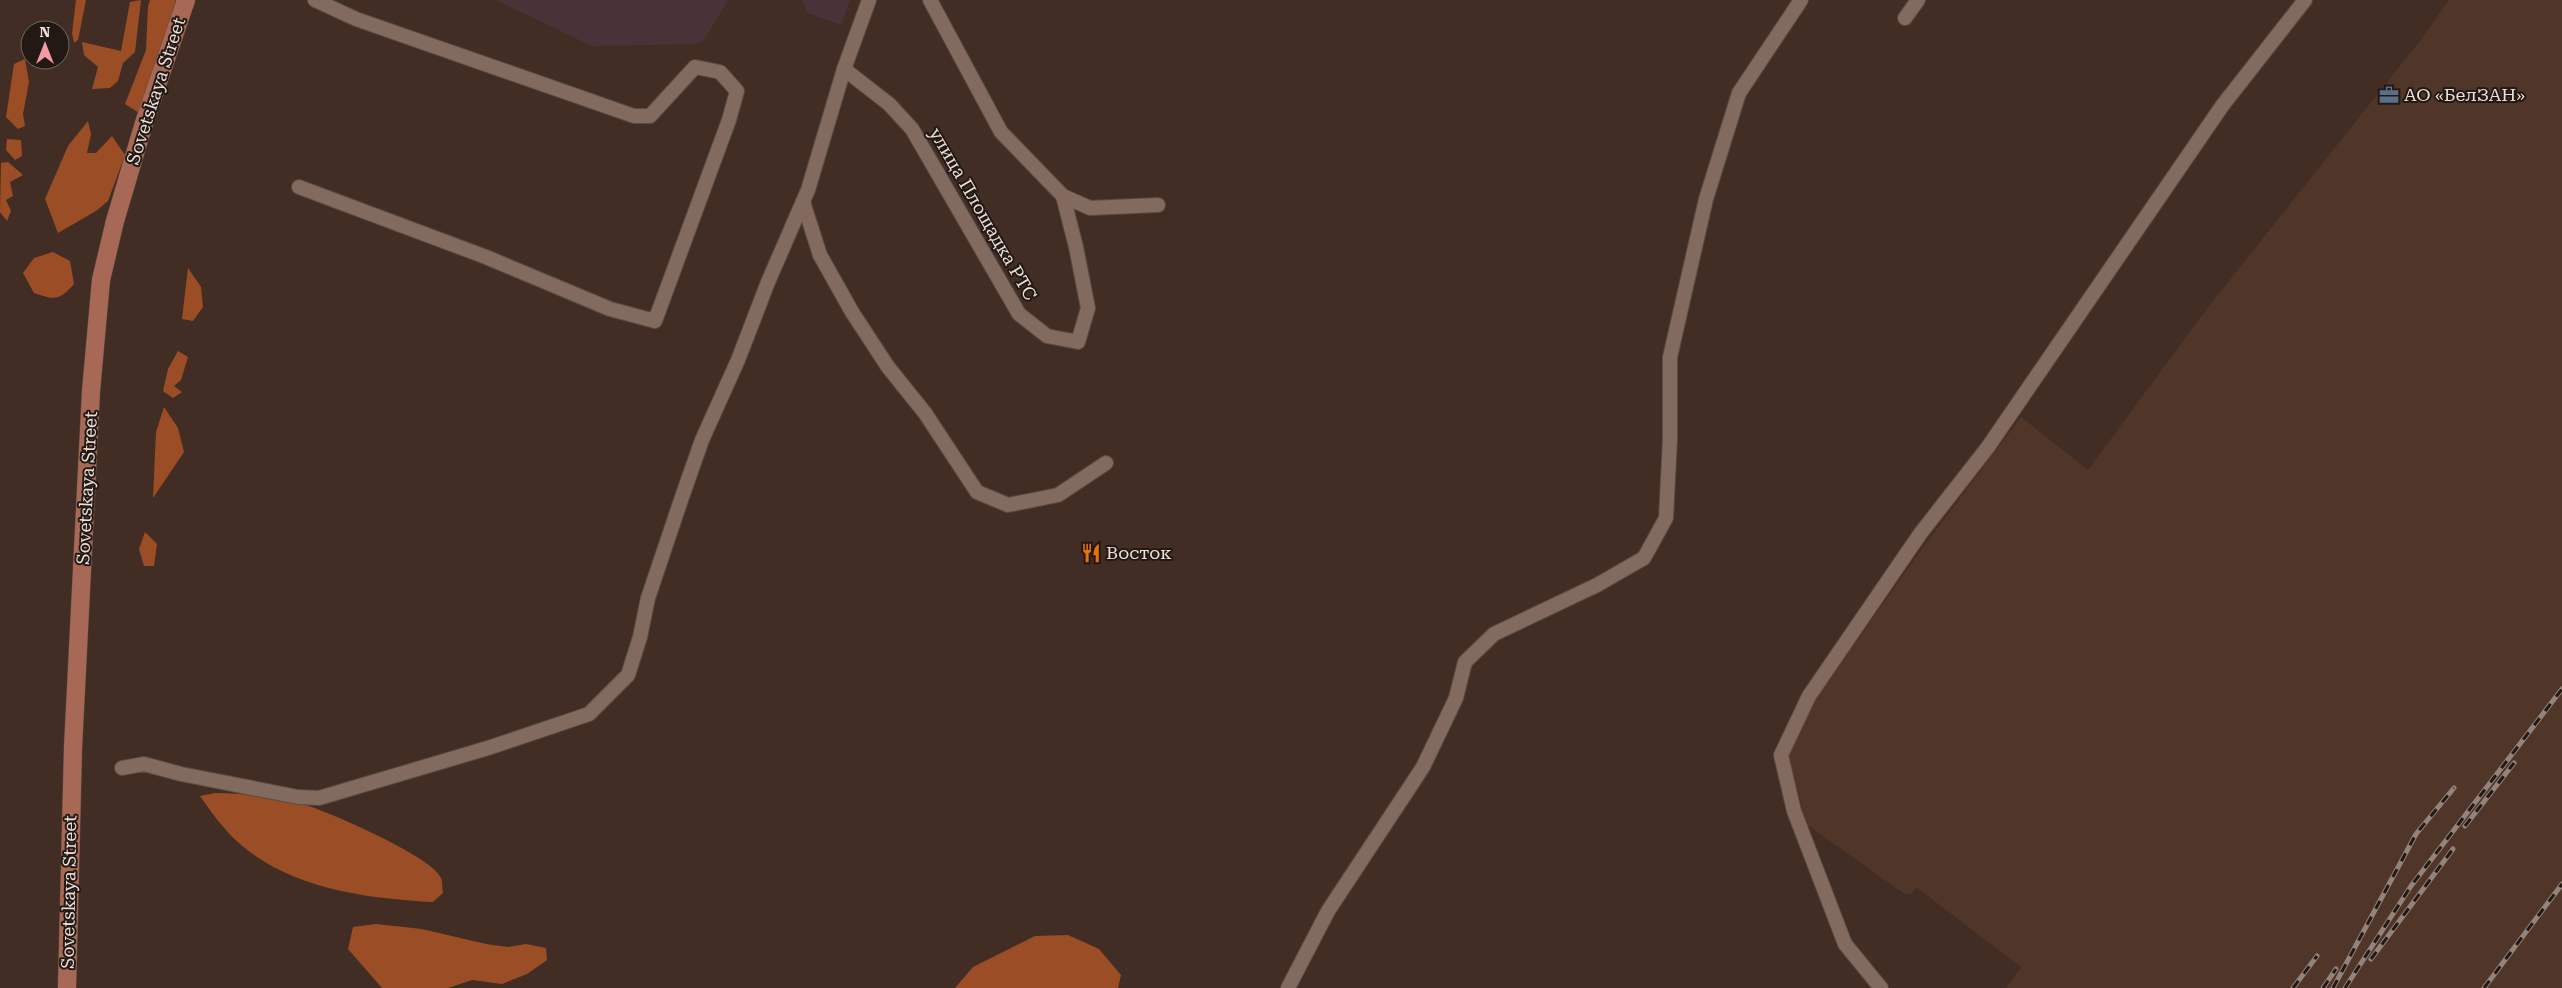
<svg xmlns="http://www.w3.org/2000/svg" width="2562" height="988" viewBox="0 0 2562 988" font-family="'Roboto Serif',serif">
	<style>
		.built { fill: #503529 }
		.education { fill: #483438 }
		.forest { fill: #9b4d26 }
		.lines { fill: none; stroke-linecap: round; stroke-linejoin: round }
		.minor-casing { stroke: #5b4a41; stroke-width: 16 }
		.major-casing { stroke: #5b4a41; stroke-width: 19 }
		.minor { stroke: #826a5f; stroke-width: 14 }
		.major { stroke: #a76955; stroke-width: 18 }
		.rail-casing { stroke: #94837b; stroke-width: 5 }
		.rail { stroke: #221814; stroke-width: 3; stroke-dasharray: 9; stroke-linecap: butt }
		.labels { text-anchor: middle; stroke-width: 4; stroke-linejoin: round; paint-order: stroke }
		.street-label { font-size: 18px; fill: #eddfd9; stroke: #221814 }
		.poi-label { font-size: 18px; fill: #eddfd9; stroke: #221814; text-anchor: start }
	</style>
	<rect width="100%" height="100%" fill="#422d24"/>
	<path class="built" d="M2449,0H2562V988H2006L2021,967L1916,887L1911,895L1903,893L1806,824L1789,755L1815,700L1921,550L2021,417L2088,470L2209,306L2423,37Z"/>
	<g class="education">
		<path d="M496,0H728L704,40L697,44L592,46Z"/>
		<path d="M803,0H850L841,25L807,13Z"/>
	</g>
	<g class="forest">
		<path d="M76,0H86L78,40L74,43L72,33Z"/>
		<path d="M141,0L135,52L123,63L118,81L110,88L92,89L98,67L84,55L82,42L121,51L130,2Z"/>
		<path d="M150,0H176L139,113L125,104L146,50L148,6Z"/>
		<path d="M25,59L29,82L23,114L25,126L18,129L6,117L14,64Z"/>
		<path d="M88,121L91,134L87,153H96L112,136L125,155L108,201L96,211L58,233L45,199L68,146Z"/>
		<path d="M7,139L21,140L22,156L15,160L6,150Z"/>
		<path d="M8,162L23,175L10,182L13,196L6,200L11,211L7,221L0,212L1,163Z"/>
		<path d="M53,252L70,261L74,284C59,301 55,300 34,293L23,273L34,258Z"/>
		<path d="M188,268L201,287L203,307L193,321L182,319Z"/>
		<path d="M178,351L188,357L181,380L174,386L182,392L173,398L163,391L168,369Z"/>
		<path d="M164,407L178,428L184,452L153,498L156,432Z"/>
		<path d="M145,532L157,544L154,566H144L139,549Z"/>
		<path d="M215,793C244,793 275,797 303,804C327,811 433,857 441,878C443,882 442,889 443,893L433,902C361,898 276,887 225,829C216,819 208,807 200,796Z"/>
		<path d="M376,924L422,929L486,944L508,947L526,944L546,948L547,960L527,974L502,984L472,980L448,988H382L348,949L353,927Z"/>
		<path d="M1068,935L1099,949L1121,975L1118,988H955L973,967L1035,936Z"/>
	</g>
	<g class="lines">
		<defs>
			<g id="minor">
				<path d="M930,0L1001,132L1063,196L1090,208L1158,205"/>
				<path d="M1905,18L1918,0"/>
				<path d="M844,69L889,104L912,129L1019,314L1047,336L1078,342L1088,308L1076,247L1063,196"/>
				<path d="M299,187L486,257L610,309L655,321L729,120L737,91L720,72L695,67L650,116H634L356,19L315,0"/>
				<path d="M803,202L820,255L852,312L888,367L925,413L977,492L1008,505L1058,495L1106,463"/>
				<path d="M122,768L144,764L181,774L298,797L319,798L488,748L589,714L628,675L640,637L648,598L682,497L702,440L738,360L768,282L808,190L844,69L869,0"/>
				<path d="M1288,988L1328,911L1423,767L1456,698L1465,662L1494,634L1597,585L1644,558L1666,518L1670,439V357L1706,199L1739,93L1801,0"/>
				<path d="M1881,988L1845,944L1794,811L1781,755L1809,696L1920,534L1988,447L2222,106L2305,0"/>
			</g>
			<path id="major" d="M67,988L73,748L91,391L101,280L115,221L144,123L186,0"/>
		</defs>
		<use href="#minor" class="minor-casing"/>
		<use href="#major" class="major-casing"/>
		<use href="#minor" class="minor"/>
		<use href="#major" class="major"/>
		<defs>
			<g id="rail">
				<path d="M2465,826L2514,763"/>
				<path d="M2371,959L2453,849"/>
				<path d="M2293,988L2317,956"/>
				<path d="M2323,988L2336,969"/>
				<path d="M2333,988L2416,834L2454,788"/>
				<path d="M2345,988L2411,886L2562,689"/>
				<path d="M2484,988L2562,884"/>
			</g>
		</defs>
		<use href="#rail" class="rail-casing"/>
		<use href="#rail" class="rail"/>
	</g>
	<defs>
		<symbol id="office-bare" viewBox="-9 -9 18 18"><path d="M-6-3h4V-5.5h4V-3h4V5H-6ZM-1-4.5V-3h2v-1.5ZM-6 0V1H6V0Z" fill="#5c6f8a" stroke="#221814" stroke-width="2.5" paint-order="stroke"/></symbol>
		<symbol id="restaurant-bare" viewBox="-9 -9 18 18"><path d="M-5-6h1v4h1v-4h1v4h1v-4h1v5L-1.5 .5V6h-2V.5L-5-1ZM5-6V6H3V1.5H1.5Q1.5-4 5-6Z" fill="#e8710a" stroke="#221814" stroke-width="2.5" paint-order="stroke"/></symbol>
	</defs>
	<g fill-rule="evenodd">
		<use href="#office-bare" x="2375" y="81" width="28" height="28"/>
		<use href="#restaurant-bare" x="1077" y="539" width="28" height="28"/>
	</g>
	<g class="labels">
		<g class="street-label">
			<text transform="translate(156 91) rotate(-72)" y="6">Sovetskaya Street</text>
			<text transform="translate(983 214) rotate(60)" y="6">улица Площадка РТС</text>
			<text transform="translate(87 488) rotate(-87)" y="6">Sovetskaya Street</text>
			<text transform="translate(69 892) rotate(-89)" y="6">Sovetskaya Street</text>
		</g>
		<g class="poi-label">
			<text x="2404" y="101">АО «БелЗАН»</text>
			<text x="1106" y="559">Восток</text>
		</g>
	</g>
	<g transform="translate(45 45)"><circle r="24" fill="#221814" stroke="#736863"/>
	<path d="M0-4L9 19L0 12L-9 19Z" fill="#f49aa4"/>
	<text y="-8" font-size="14" font-weight="bold" text-anchor="middle" fill="#eddfd9">N</text>
	</g>
</svg>
